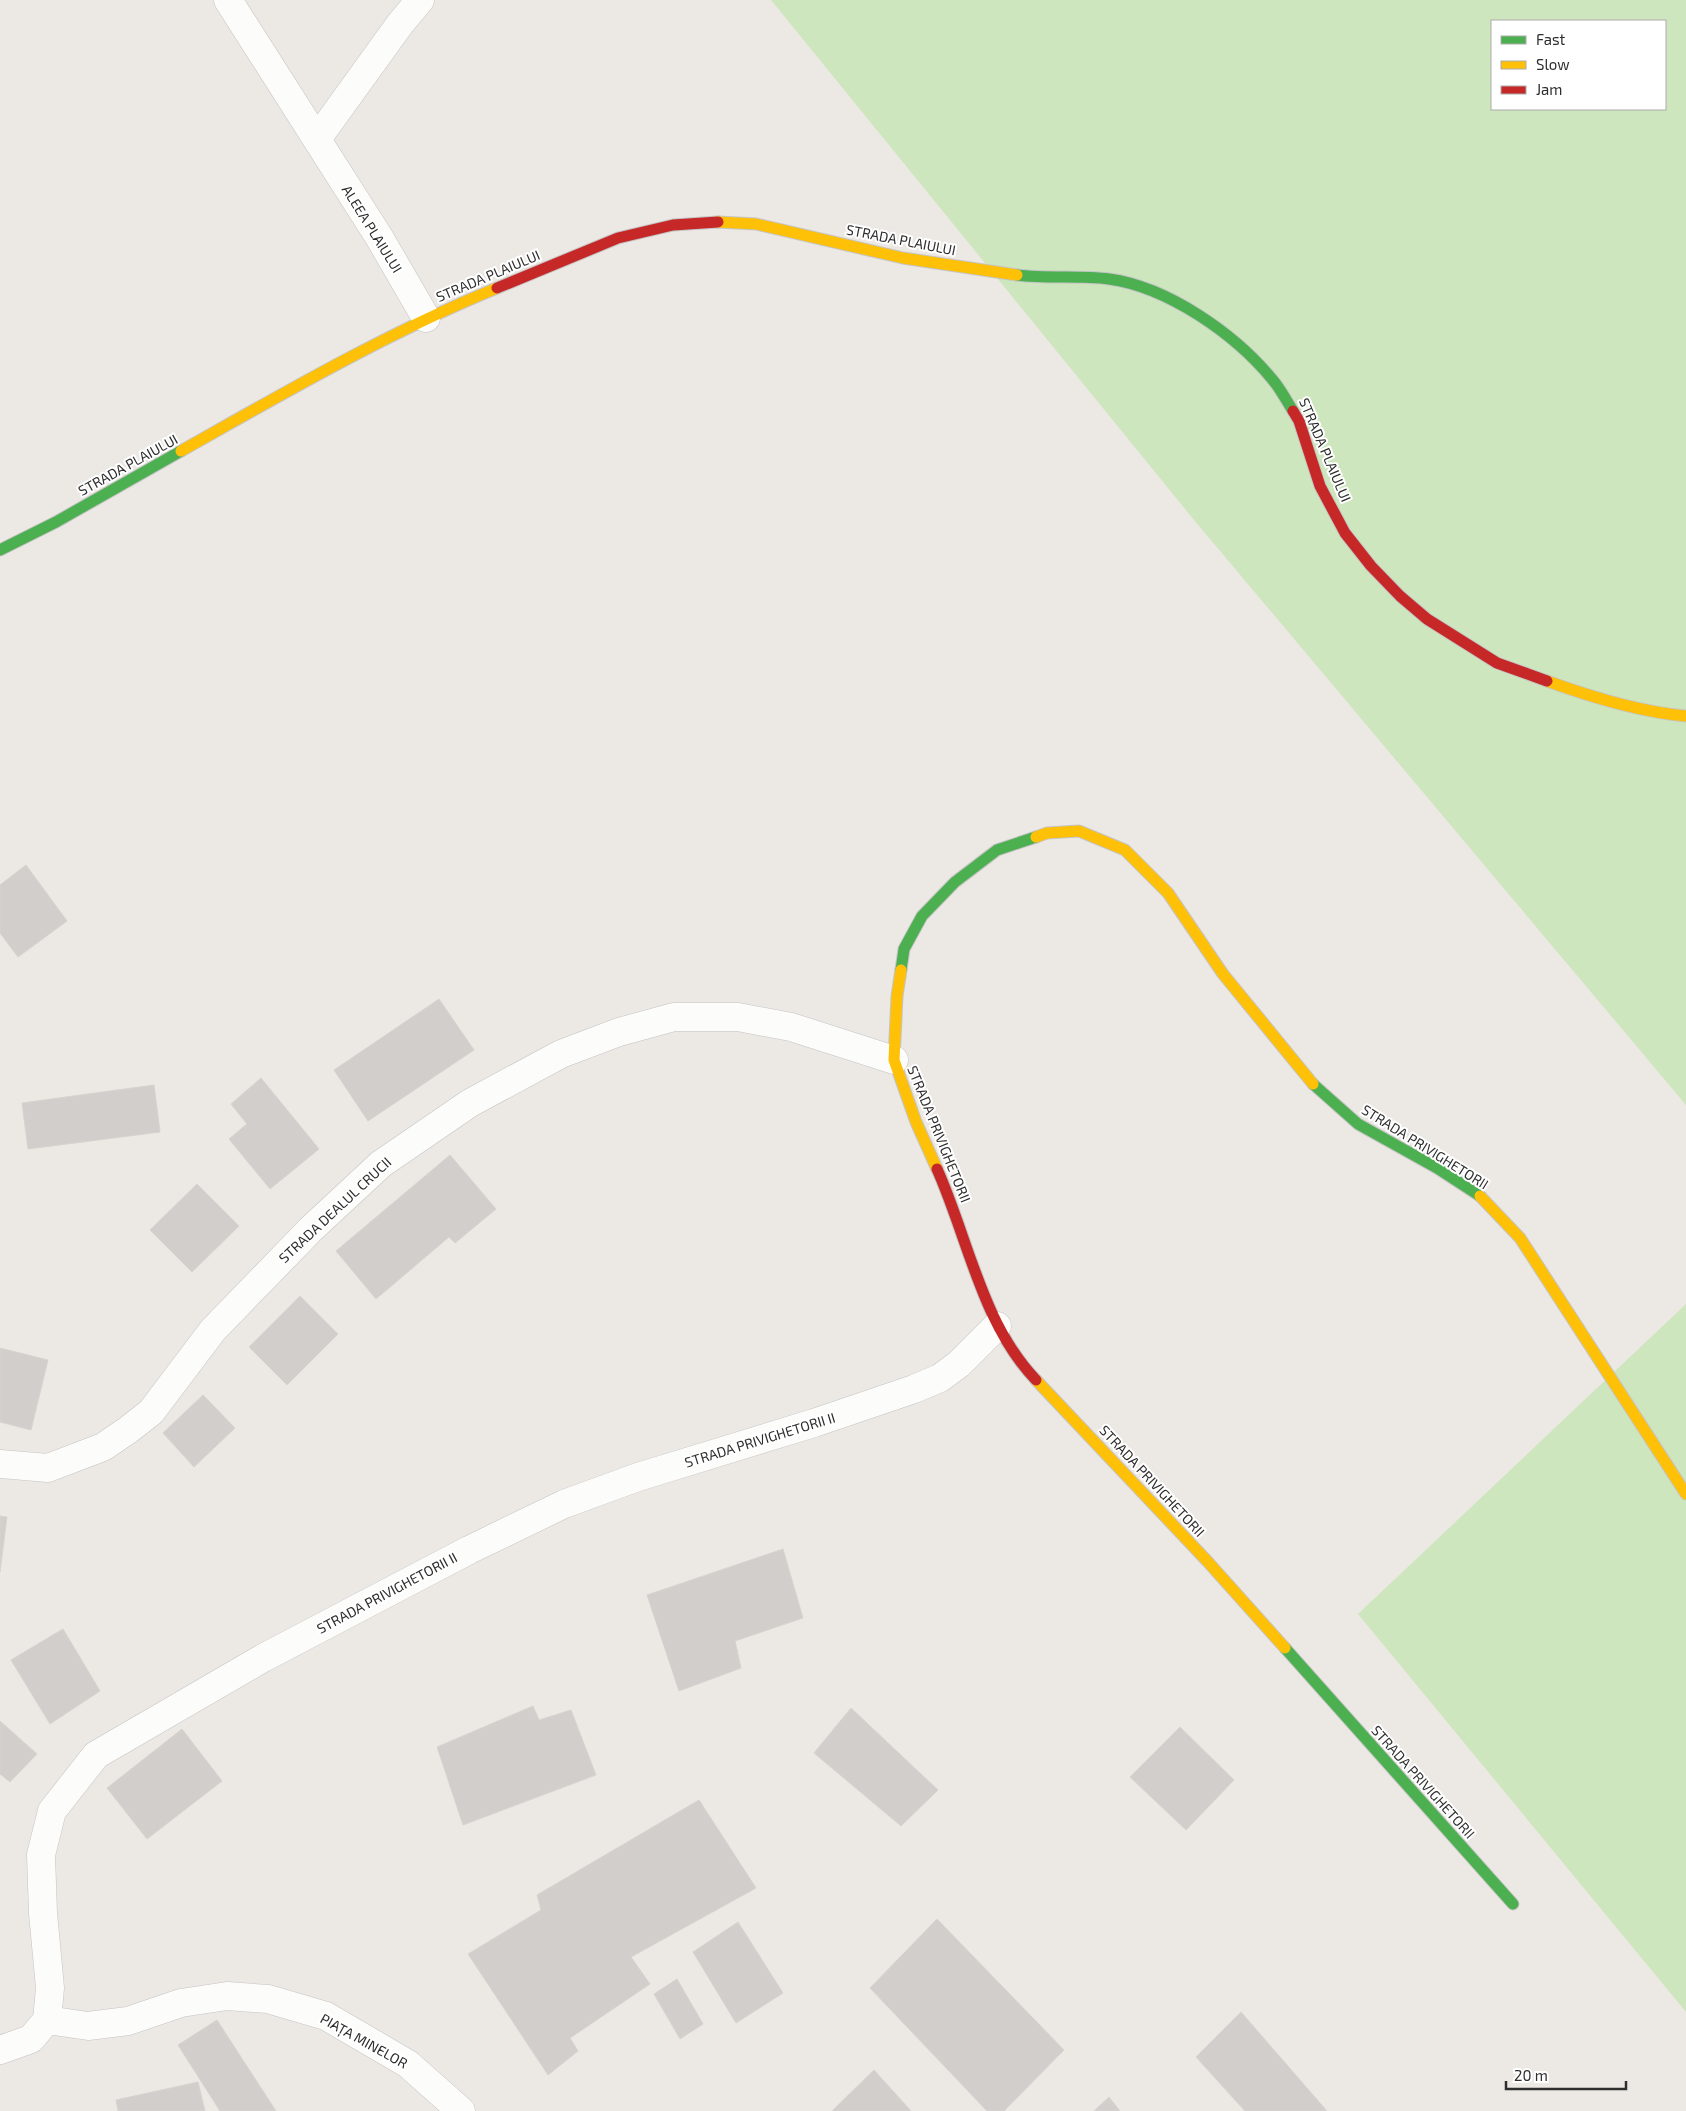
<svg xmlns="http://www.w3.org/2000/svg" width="1686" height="2111" viewBox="0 0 1686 2111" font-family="'Exo 2',sans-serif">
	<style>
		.green { fill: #cee6be; fill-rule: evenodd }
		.building { fill: #d1cecb; stroke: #d7d4d0 }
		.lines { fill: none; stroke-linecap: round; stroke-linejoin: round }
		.street-casing { stroke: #c5c4c5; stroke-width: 29 }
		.fast-casing { stroke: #c5c4c5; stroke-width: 13 }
		.slow-casing { stroke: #c5c4c5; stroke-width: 13 }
		.jam-casing { stroke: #c5c4c5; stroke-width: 13 }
		.street { stroke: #fcfcfb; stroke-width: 28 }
		.fast { stroke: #4caf50; stroke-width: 11 }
		.slow { stroke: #ffc107; stroke-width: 11 }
		.jam { stroke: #c62828; stroke-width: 11 }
		.labels { text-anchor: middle; stroke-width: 4; stroke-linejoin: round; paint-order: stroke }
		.street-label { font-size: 14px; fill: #2e2e2e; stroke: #fff }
	</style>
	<rect width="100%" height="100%" fill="#ece8e4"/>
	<g class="green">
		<path d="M771,0H1686V1105L1194,520ZM1492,21H1665V109H1492Z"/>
		<path d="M1686,1304V2012L1358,1614Z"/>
	</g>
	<g class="building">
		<path d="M26,865L67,921L18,957L0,933V885Z"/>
		<path d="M439,999L474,1050L368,1121L334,1070Z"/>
		<path d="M261,1078L319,1149L270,1189L229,1139L247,1124L231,1104Z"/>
		<path d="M154,1085L160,1132L28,1149L22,1103Z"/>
		<path d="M450,1155L496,1209L455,1243L449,1237L376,1299L336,1251Z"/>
		<path d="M197,1184L239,1226L192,1272L150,1230Z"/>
		<path d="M300,1296L338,1334L287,1385L249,1347Z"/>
		<path d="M0,1348L48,1360L31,1430L0,1422Z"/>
		<path d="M203,1395L235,1428L194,1467L163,1433Z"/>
		<path d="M0,1516L7,1517L0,1572Z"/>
		<path d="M783,1549L803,1618L735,1641L741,1668L679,1691L647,1595Z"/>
		<path d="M63,1629L100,1691L50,1724L11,1660Z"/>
		<path d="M533,1706L539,1720L571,1710L596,1775L463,1825L437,1747Z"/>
		<path d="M851,1708L938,1790L901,1826L814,1753Z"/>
		<path d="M0,1721L37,1754L10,1782L0,1774Z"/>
		<path d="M1180,1727L1234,1780L1186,1830L1130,1777Z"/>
		<path d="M182,1729L222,1781L147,1839L107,1788Z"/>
		<path d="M699,1800L756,1888L631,1957L650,1984L570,2038L578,2051L548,2075L468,1954L541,1910L537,1895Z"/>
		<path d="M937,1919L1064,2050L1004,2111H987L870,1988Z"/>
		<path d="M738,1922L783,1993L736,2023L693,1952Z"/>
		<path d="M677,1979L703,2024L680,2039L654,1994Z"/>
		<path d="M1241,2012L1327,2111H1245L1196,2057Z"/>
		<path d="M217,2020L276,2111H220L178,2045Z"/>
		<path d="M874,2070L911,2111H832Z"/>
		<path d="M198,2082L205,2111H118L116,2100Z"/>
		<path d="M1109,2097L1120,2111H1094Z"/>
	</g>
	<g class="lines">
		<defs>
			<g id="street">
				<path d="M228,0L379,237L426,318"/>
				<path d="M317,139L400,24L420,0"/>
				<path d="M0,1464L48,1468L103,1447L128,1430L151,1412L213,1330L311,1229L381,1164L470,1103L561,1054L619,1032L674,1017H738L791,1027L894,1060"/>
				<path d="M47,2020L88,2026L128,2021L181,2003L227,1996L268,1999L326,2016L408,2064L461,2111"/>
				<path d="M0,2050L31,2039L47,2020L50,1988L43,1913L41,1855L52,1811L96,1755L263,1658L469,1550L564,1504L638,1477L814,1423L914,1389L940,1378L959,1364L997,1326"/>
			</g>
			<g id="fast">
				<path d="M1017,275C1048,279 1079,275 1109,279C1168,287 1235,334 1272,379C1280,388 1286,400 1293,411"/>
				<path d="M0,550L56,522L181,451"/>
				<path d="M901,970L904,949L922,916L955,882L997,850L1036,837"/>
				<path d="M1313,1084L1358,1124L1437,1168L1480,1196"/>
				<path d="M1285,1648L1513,1904"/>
			</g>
			<g id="slow">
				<path d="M718,222L756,224L903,258L1017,275"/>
				<path d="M181,451C284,393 387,333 497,288"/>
				<path d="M1547,681C1591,697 1639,712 1686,716"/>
				<path d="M1036,837L1047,833L1079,831L1125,850L1168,893L1223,974L1313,1084"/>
				<path d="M901,970L897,996L894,1060L916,1122L937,1169"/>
				<path d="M1480,1196L1520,1238L1686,1494"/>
				<path d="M1036,1380L1208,1562L1285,1648"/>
			</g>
			<g id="jam">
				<path d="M497,288L618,238L673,225L718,222"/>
				<path d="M1293,411L1299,421L1320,486L1345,533L1371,566L1400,596L1427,619L1497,663L1547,681"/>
				<path d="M937,1169C968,1238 982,1324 1036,1380"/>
			</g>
		</defs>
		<use href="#street" class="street-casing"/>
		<use href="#fast" class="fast-casing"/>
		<use href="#slow" class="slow-casing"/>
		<use href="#jam" class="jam-casing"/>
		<use href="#street" class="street"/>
		<use href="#fast" class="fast"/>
		<use href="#slow" class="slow"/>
		<use href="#jam" class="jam"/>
	</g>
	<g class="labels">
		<g class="street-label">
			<text transform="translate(372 229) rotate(58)" y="5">ALEEA PLAIULUI</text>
			<text transform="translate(901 240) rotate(11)" y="5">STRADA PLAIULUI</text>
			<text transform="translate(488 276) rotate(-23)" y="5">STRADA PLAIULUI</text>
			<text transform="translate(1325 450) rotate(67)" y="5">STRADA PLAIULUI</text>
			<text transform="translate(128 465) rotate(-29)" y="5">STRADA PLAIULUI</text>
			<text transform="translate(939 1134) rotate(68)" y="5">STRADA PRIVIGHETORII</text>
			<text transform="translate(1425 1147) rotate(32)" y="5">STRADA PRIVIGHETORII</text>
			<text transform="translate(335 1210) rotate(-43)" y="5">STRADA DEALUL CRUCII</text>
			<text transform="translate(760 1440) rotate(-17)" y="5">STRADA PRIVIGHETORII II</text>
			<text transform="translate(1152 1481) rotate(47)" y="5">STRADA PRIVIGHETORII</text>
			<text transform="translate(387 1593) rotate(-28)" y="5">STRADA PRIVIGHETORII II</text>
			<text transform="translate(1423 1782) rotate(48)" y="5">STRADA PRIVIGHETORII</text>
			<text transform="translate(364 2041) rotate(29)" y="5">PIAȚA MINELOR</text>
		</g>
	</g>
	<rect x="1491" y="20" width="175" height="90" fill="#ffffff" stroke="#ababab"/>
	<rect x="1501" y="36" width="25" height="8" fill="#4caf50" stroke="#ababab"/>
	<text x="1536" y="45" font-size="15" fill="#2e2e2e">Fast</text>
	<rect x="1501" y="61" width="25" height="8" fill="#ffc107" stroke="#ababab"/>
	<text x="1536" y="70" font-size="15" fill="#2e2e2e">Slow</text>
	<rect x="1501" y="86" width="25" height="8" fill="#c62828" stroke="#ababab"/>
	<text x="1536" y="95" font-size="15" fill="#2e2e2e">Jam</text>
	<path d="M1506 2081v8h120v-8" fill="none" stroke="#2e2e2e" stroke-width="2.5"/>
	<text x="1514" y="2081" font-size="15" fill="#2e2e2e" stroke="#ffffff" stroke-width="4" paint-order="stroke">20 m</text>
</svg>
